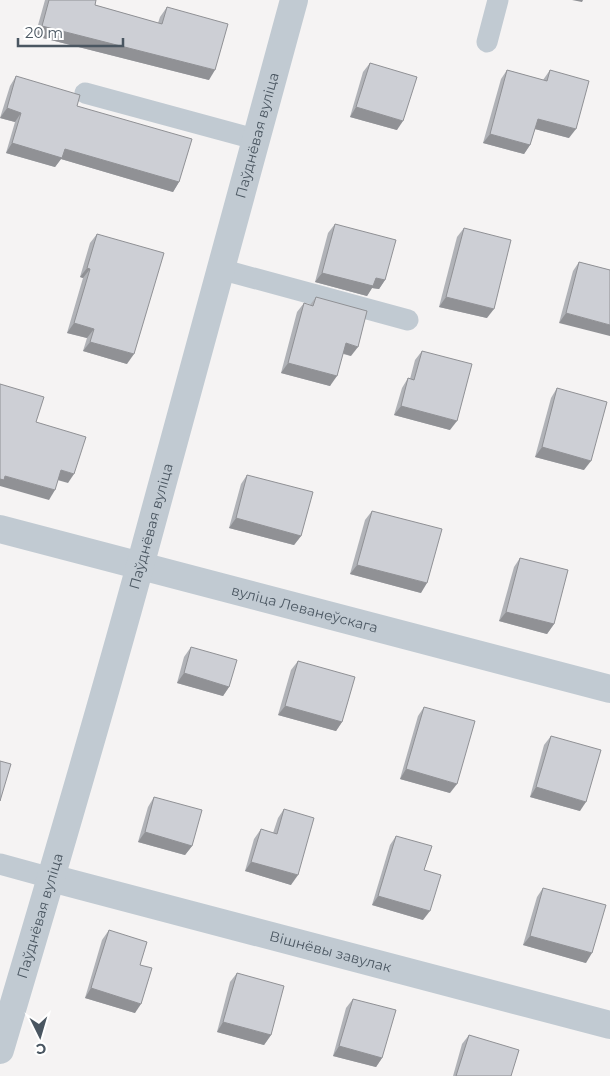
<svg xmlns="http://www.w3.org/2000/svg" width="610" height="1076" viewBox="0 0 610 1076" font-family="Montserrat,sans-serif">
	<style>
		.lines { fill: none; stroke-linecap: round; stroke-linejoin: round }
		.service { stroke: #c1cad2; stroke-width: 21 }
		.minor { stroke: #c1cad2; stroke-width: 28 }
		.wall { fill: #b0b2b7 }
		.shaded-wall { fill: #909195 }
		.building { fill: #cdcfd5; stroke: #909195 }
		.labels { text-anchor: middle; stroke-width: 4; stroke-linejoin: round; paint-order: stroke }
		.street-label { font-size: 14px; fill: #4a5661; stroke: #fff }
	</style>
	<rect width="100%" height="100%" fill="#f5f3f3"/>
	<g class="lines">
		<g class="service">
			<path d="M487,42L498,0"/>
			<path d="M85,93L255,139"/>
			<path d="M220,269L408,320"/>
			<path d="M0,864L51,878"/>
		</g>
		<g class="minor">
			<path id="s1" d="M0,529L610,689"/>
			<path id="s2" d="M51,878L610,1025"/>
			<path id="s3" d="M0,1050C48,889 96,727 140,566C192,377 242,188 294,0"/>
		</g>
	</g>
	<g class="wall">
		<path d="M45,0H96L95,5L158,23L160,17L167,7L209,80L35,36Z"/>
		<path d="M370,63L397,130L350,117L363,72Z"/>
		<path d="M507,70L543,80L550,70L569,138L535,129L530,145L524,154L483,143L501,79Z"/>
		<path d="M16,76L77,106L179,182L173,192L61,159L55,167L6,153L15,122L0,118L10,86Z"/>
		<path d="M335,224L385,280L379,289L372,288L367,296L315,282L328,233Z"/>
		<path d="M464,228L487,318L439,307L457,237Z"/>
		<path d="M97,234L127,364L83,351L87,338L67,333L83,278L80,277L90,243Z"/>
		<path d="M579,262L610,270L559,323L573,271Z"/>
		<path d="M316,297L351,356L343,354L330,386L281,373L297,312L304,303L310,305Z"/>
		<path d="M422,351L450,430L394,415L402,388L408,378L410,379L415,360Z"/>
		<path d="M557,388L584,470L535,457L551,398Z"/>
		<path d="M247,475L301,536L294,545L229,528L241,484Z"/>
		<path d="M372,511L421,593L350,574L365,520Z"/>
		<path d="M520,558L554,624L547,634L499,621L514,567Z"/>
		<path d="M191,647L229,687L223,696L177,683L184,657Z"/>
		<path d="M298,661L342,722L336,731L278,715L291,670Z"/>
		<path d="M424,707L450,793L400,779L418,716Z"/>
		<path d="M551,736L580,811L530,797L544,745Z"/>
		<path d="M154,797L192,846L185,855L138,842L148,807Z"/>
		<path d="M284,809L291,885L245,871L254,839L261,829L273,833L278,818Z"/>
		<path d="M396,836L424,870L423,920L372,905L390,845Z"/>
		<path d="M543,888L586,963L523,945L537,897Z"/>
		<path d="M109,930L140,965L135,1013L85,998L102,940Z"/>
		<path d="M237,973L271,1035L264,1045L217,1032L230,982Z"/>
		<path d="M353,999L382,1058L376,1067L333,1056L346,1008Z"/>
		<path d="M469,1035L511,1076H453L462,1044Z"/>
	</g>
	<g class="shaded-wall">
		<path d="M572,0H583L582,2Z"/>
		<path d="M42,26L215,70L209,80L35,36Z"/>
		<path d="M356,107L403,121L397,130L350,117Z"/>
		<path d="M7,108L21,113L15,122L0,118Z"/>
		<path d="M538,119L576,129L569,138L531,128Z"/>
		<path d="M490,134L530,145L524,154L483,143Z"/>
		<path d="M12,143L65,149L179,182L173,192L61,159L55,167L6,153Z"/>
		<path d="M87,268L90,269L83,278L80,277Z"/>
		<path d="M322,273L376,278L385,280L379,289L372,288L367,296L315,282Z"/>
		<path d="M446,297L494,309L487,318L439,307Z"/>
		<path d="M566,313L610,325V336L559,323Z"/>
		<path d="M74,323L94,329L87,338L67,333Z"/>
		<path d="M90,342L134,354L127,364L83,351Z"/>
		<path d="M346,343L358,347L351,356L339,352Z"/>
		<path d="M288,363L337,376L330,386L281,373Z"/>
		<path d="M401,406L457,421L450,430L394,415Z"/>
		<path d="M542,447L591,461L584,470L535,457Z"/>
		<path d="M61,470L74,474L68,483L54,479Z"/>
		<path d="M5,476L55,490L49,500L0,486V479Z"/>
		<path d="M236,518L301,536L294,545L229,528Z"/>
		<path d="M357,565L427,583L421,593L350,574Z"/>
		<path d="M506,612L554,624L547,634L499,621Z"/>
		<path d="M184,673L229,687L223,696L177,683Z"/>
		<path d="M285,706L342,722L336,731L278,715Z"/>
		<path d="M406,769L457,784L450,793L400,779Z"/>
		<path d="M536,787L586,802L580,811L530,797Z"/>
		<path d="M145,832L192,846L185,855L138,842Z"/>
		<path d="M251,862L298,875L291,885L245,871Z"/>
		<path d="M378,896L430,911L423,920L372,905Z"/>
		<path d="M530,936L592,953L586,963L523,945Z"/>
		<path d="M91,988L141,1004L135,1013L85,998Z"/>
		<path d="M223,1022L271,1035L264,1045L217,1032Z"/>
		<path d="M339,1046L382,1058L376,1067L333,1056Z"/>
	</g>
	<g class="building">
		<path d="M49,0H96L95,5L162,24L167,7L228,24L215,70L42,26Z"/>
		<path d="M370,63L417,77L403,121L356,107Z"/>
		<path d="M507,70L547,81L550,70L589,81L576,129L538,119L530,145L490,134Z"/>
		<path d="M16,76L80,95L77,106L192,139L179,182L65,149L62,158L12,143L21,113L7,108Z"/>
		<path d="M335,224L396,240L385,280L376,278L373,286L322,273Z"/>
		<path d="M464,228L511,240L494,309L446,297Z"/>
		<path d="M97,234L164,253L134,354L90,342L94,329L74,323L90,269L87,268Z"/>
		<path d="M579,262L610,270V325L566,313Z"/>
		<path d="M316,297L367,311L358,347L346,343L337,376L288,363L304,303L313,306Z"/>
		<path d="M422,351L472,364L457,421L401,406L408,378L414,380Z"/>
		<path d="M0,384L44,397L36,422L86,437L74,474L61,470L55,490L5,476L4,480L0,479Z"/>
		<path d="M557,388L607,402L591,461L542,447Z"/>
		<path d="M247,475L313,492L301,536L236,518Z"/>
		<path d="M372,511L442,529L427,583L357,565Z"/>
		<path d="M520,558L568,570L554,624L506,612Z"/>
		<path d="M191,647L237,660L229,687L184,673Z"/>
		<path d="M298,661L355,677L342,722L285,706Z"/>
		<path d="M424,707L475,721L457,784L406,769Z"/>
		<path d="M551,736L601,750L586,802L536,787Z"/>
		<path d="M0,761L11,764L0,801Z"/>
		<path d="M154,797L202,810L192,846L145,832Z"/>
		<path d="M284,809L314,818L298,875L251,862L261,829L277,834Z"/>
		<path d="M396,836L432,846L424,870L441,875L430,911L378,896Z"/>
		<path d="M543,888L606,905L592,953L530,936Z"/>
		<path d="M109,930L147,942L140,965L152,968L141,1004L91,988Z"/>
		<path d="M237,973L284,986L271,1035L223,1022Z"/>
		<path d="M353,999L396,1010L382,1058L339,1046Z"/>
		<path d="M469,1035L519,1050L511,1076H456Z"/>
	</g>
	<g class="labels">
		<g class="street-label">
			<text dy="5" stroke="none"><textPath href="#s3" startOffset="950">Паўднёвая вуліца</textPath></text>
			<text dy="5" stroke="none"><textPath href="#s3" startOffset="545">Паўднёвая вуліца</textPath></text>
			<text dy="5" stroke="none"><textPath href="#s1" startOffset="315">вуліца Леванеўскага</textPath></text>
			<text dy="5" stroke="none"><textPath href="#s3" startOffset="140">Паўднёвая вуліца</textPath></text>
			<text dy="5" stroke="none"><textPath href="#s2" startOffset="289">Вішнёвы завулак</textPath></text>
		</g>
	</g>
	<g transform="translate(40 1036) rotate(175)" stroke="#ffffff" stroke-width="4" paint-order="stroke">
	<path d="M0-4L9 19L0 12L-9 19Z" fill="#4a5661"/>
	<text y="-8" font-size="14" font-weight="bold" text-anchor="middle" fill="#4a5661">С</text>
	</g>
	<path d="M18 38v8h105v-8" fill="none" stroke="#4a5661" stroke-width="2.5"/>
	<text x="25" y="38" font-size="15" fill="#4a5661" stroke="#ffffff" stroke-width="4" paint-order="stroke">20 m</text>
</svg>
